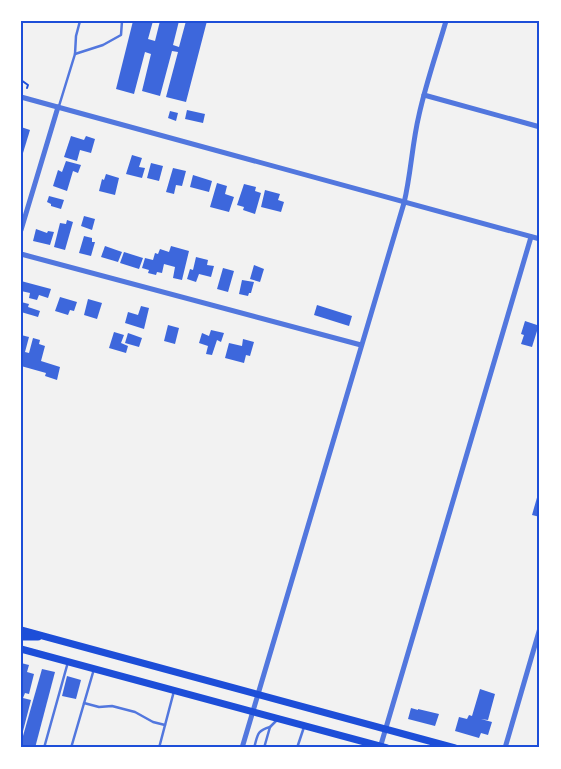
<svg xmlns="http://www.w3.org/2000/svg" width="561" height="769" viewBox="0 0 561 769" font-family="Rubik,sans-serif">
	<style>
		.building { fill: #3d67dc }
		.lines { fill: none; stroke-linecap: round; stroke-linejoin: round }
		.path { stroke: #1d4ed8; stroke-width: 2 }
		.service { stroke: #5277de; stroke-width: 2.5 }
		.minor { stroke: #5277de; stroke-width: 5 }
		.secondary { stroke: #1d4ed8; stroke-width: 7 }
		.neatline { fill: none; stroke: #1d4ed8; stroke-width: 2 }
	</style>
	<rect width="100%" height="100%" fill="#f2f2f2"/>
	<g class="building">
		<path d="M133,21H153L148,39L155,41L160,21H179L173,45L179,47L186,21H207L186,102L166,97L178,52L172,51L160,96L142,91L151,54L145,52L134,94L116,89Z"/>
		<path d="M187,110L205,114L203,123L185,119Z"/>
		<path d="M170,111L178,113L176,121L168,118Z"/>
		<path d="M21,127L30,130L23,153H21Z"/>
		<path d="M71,136L84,140L86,136L95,139L91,153L80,150L77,161L64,157Z"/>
		<path d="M132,155L142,158L139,167L145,168L142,178L126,174Z"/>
		<path d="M66,161L81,165L78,173L73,171L67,191L53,186L58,170L62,172Z"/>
		<path d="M151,163L163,166L159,181L147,178Z"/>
		<path d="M173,168L186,171L182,186L176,185L174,194L166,192Z"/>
		<path d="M106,174L119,178L115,195L99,191L102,179L104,180Z"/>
		<path d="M193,175L212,181L209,192L190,187Z"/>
		<path d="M217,183L227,186L225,194L234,197L229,212L210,207Z"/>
		<path d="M244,184L256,187L255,191L261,193L255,214L243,210L244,207L237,205Z"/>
		<path d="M265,190L280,194L278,200L284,202L281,212L261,207Z"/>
		<path d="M49,196L64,200L61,209L51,206V204L47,202Z"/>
		<path d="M84,216L95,219L92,230L81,226Z"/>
		<path d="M67,220L73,222L65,250L54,247L60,223L66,224Z"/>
		<path d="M36,229L47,233L48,231L54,232L50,245L33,241Z"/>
		<path d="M84,236L92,238V242H95L91,256L79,253Z"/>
		<path d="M105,246L122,252L118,262L101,257Z"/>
		<path d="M171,246L189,251L182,280L173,278L175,267L164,264L162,273L157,272L156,275L148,273L149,270L142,268L145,258L153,260L155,253L158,254L160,249L169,252Z"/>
		<path d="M124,252L143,258L139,269L120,263Z"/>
		<path d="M196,257L208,260L207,265L214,266L211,277L199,274L196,282L187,279L190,269L193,270Z"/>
		<path d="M254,265L264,269L260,282L250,279Z"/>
		<path d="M223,268L234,271L228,292L217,289Z"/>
		<path d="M242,280L254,282L251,293H249L248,296L239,294Z"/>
		<path d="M21,281L51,289L48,298L39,295L37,300L29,298L30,293L21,291Z"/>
		<path d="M60,297L77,302L74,311L70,310L68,315L55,311Z"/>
		<path d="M88,299L102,303L97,319L84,315Z"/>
		<path d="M21,302L29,304L28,307L40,311L38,317L21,312Z"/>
		<path d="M317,305L352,316L349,326L314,315Z"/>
		<path d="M141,306L149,308L144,329L125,323L128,312L138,315Z"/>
		<path d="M525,321L540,326V331H537L532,347L521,344L524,335L521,334Z"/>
		<path d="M168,325L179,328L175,344L164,341Z"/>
		<path d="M211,330L224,333L221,342L217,340L212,355L206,354L208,346L199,343L202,333L209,336Z"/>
		<path d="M114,332L124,335L121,343L128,346L126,353L109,348Z"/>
		<path d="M128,333L142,338L139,347L125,343Z"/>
		<path d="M21,335L29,337L25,352L29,353L33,338L40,340L39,344L45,346L41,361L60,367L57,380L45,376L46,373L21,366Z"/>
		<path d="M243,339L254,342L250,356L246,355L244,363L225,358L229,343L242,346Z"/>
		<path d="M538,494L540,495V517L532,515Z"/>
		<path d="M21,663L29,665L27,672L34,674L29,694L25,693L23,698L31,700L22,735Z"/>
		<path d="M42,669L55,672L35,748H26L21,746V743Z"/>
		<path d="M67,676L81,680L76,699L62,696Z"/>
		<path d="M480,689L495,694L488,720L481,719L492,722L488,735L481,733L479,738L455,731L459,717L467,719L469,715L472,716Z"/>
		<path d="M411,708L418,710V709L439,714L435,726L408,719Z"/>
	</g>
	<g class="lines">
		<path class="path" d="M21,80L28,85L27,88"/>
		<g class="service">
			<path d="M75,54L103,45L121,35L122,21"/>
			<path d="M59,106L75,54L76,36L80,21"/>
			<path d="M84,703L99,707L112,706L135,712L153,722L165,725"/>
			<path d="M44,748L68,662"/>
			<path d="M71,748L94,669"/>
			<path d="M159,748L174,691"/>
			<path d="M254,748C258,735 256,731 270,727"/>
			<path d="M264,748L270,727L277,720"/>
			<path d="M297,748L304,727"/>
		</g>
		<g class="minor">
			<path d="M424,95L540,127"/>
			<path d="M21,97L540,239"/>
			<path d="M21,230L58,107"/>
			<path d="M21,254L361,345"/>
			<path d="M242,748L404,203C411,174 412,144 419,115C426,83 437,52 446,21"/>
			<path d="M380,748L531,237"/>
			<path d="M505,748L540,628"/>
		</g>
		<g class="secondary">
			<path d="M21,630L455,748"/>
			<path d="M21,637H38"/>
			<path d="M21,649L387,748"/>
		</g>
	</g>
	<rect width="561" height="769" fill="none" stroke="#ffffff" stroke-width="45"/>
	<rect x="22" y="22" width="516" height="724" class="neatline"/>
</svg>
